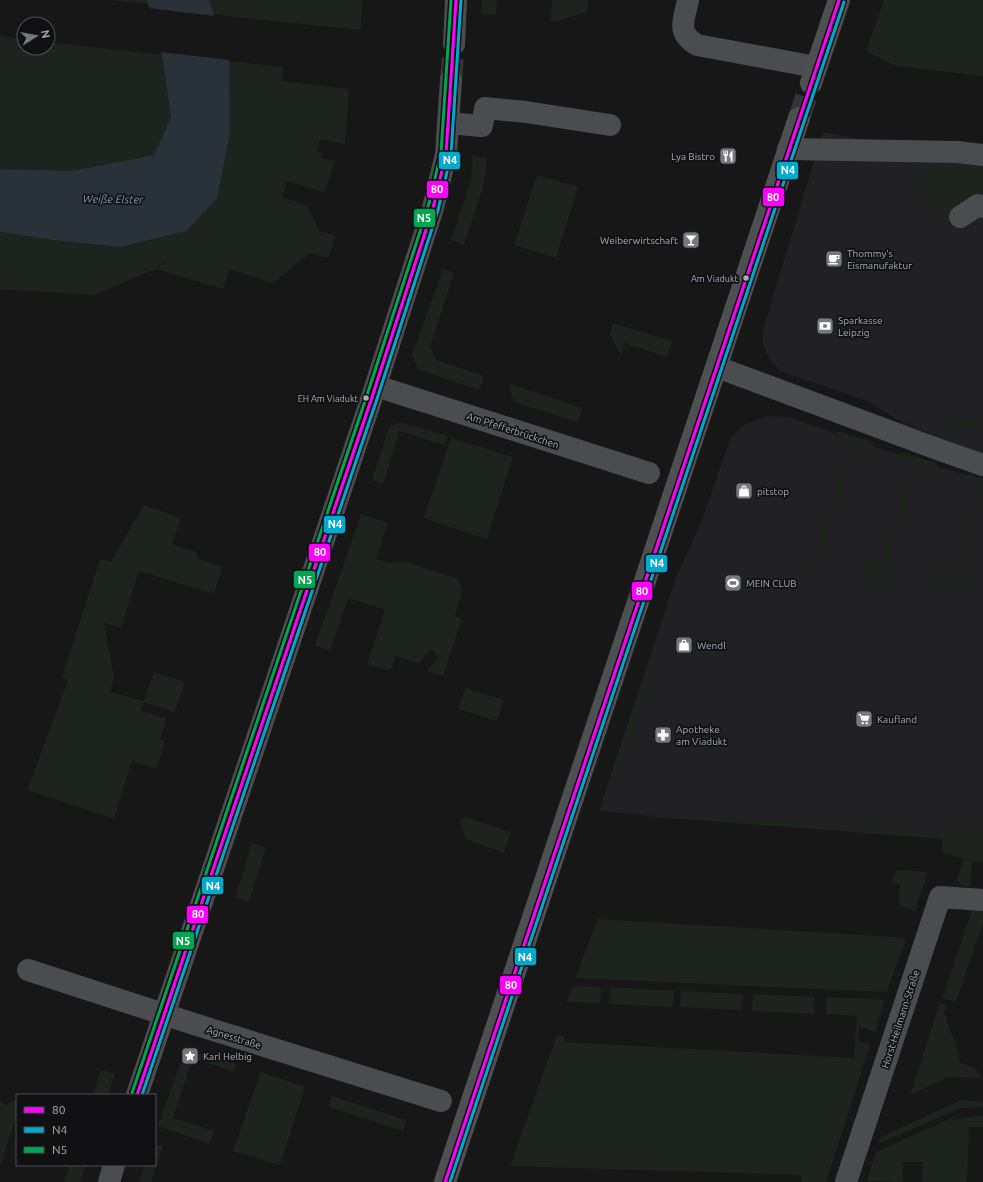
<svg xmlns="http://www.w3.org/2000/svg" width="983" height="1182" viewBox="0 0 983 1182" font-family="Ubuntu,sans-serif">
	<style>
		.built { fill: #212123 }
		.green { fill: #1d241e }
		.water { fill: #2a3239 }
		.pier { fill: #171717 }
		.lines { fill: none; stroke-linecap: round; stroke-linejoin: round }
		.minor-tunnel { stroke: #343537; stroke-width: 22; stroke-dasharray: 22 11; stroke-linecap: butt }
		.major-tunnel { stroke: #343537; stroke-width: 22; stroke-dasharray: 22 11; stroke-linecap: butt }
		.minor { stroke: #4b4c50; stroke-width: 22 }
		.major { stroke: #4d4f52; stroke-width: 22 }
		.bus-1-casing { stroke: #111113; stroke-width: 6 }
		.bus-2-casing { stroke: #111113; stroke-width: 6 }
		.bus-3-casing { stroke: #111113; stroke-width: 6 }
		.bus-1 { stroke: #f0f; stroke-width: 3 }
		.bus-2 { stroke: #00a9ce; stroke-width: 3 }
		.bus-3 { stroke: #00a651; stroke-width: 3 }
		.bus-dot { fill: #a8adb8; stroke: #111113; stroke-width: 1.5 }
		.labels { text-anchor: middle; stroke-width: 3.5; stroke-linejoin: round; paint-order: stroke }
		.bus-label { font-size: 9px; fill: #a8adb8; stroke: #111113; text-anchor: end }
		.poi-label { font-size: 10px; fill: #a8adb8; stroke: #111113; text-anchor: start }
		.street-label { font-size: 10px; fill: #a8adb8; stroke: #111113 }
		.water-label { font-size: 11px; font-style: italic; fill: #7f9bb3; stroke: #111113 }
		.line-badge { stroke: #111113; stroke-width: 1.5 }
		.badge-label { font-size: 11px; text-anchor: middle; font-weight: bold; fill: #fff }
	</style>
	<rect width="100%" height="100%" fill="#171717"/>
	<g class="built">
		<path d="M823,132L983,162V454L941,439L896,419L870,402L780,371L769,358L763,345V330Z"/>
		<path d="M768,416L788,417L890,452L983,480V842L599,811L677,575L700,525L731,437L745,424Z"/>
	</g>
	<g class="green">
		<path d="M111,0H147L148,4Z"/>
		<path d="M209,0H362L361,30L226,16L213,13Z"/>
		<path d="M482,0H497L496,15L481,14Z"/>
		<path d="M552,0H588L587,12L558,21L551,22Z"/>
		<path d="M884,0H983V76L896,66L866,51Z"/>
		<path d="M0,36L24,39V48H48V42L162,55L171,117L154,155L72,171L0,169Z"/>
		<path d="M229,61L283,67L282,81L349,89L345,144L320,139L317,151L322,153L321,158L335,161L325,193L287,181L282,197L308,206L319,231L335,236L328,258L310,253L273,283L230,269L223,289L156,269L181,250L155,269L95,295L0,289V232L60,241L119,247L230,133Z"/>
		<path d="M473,156L487,158L484,184L464,245L451,240L471,180Z"/>
		<path d="M925,166L983,170V199L969,195L949,213L910,201H922Z"/>
		<path d="M537,175L578,187L556,258L514,245Z"/>
		<path d="M443,269L454,273L430,347L436,360L484,376L479,390L418,369L412,355Z"/>
		<path d="M613,323L672,341L667,357L625,343L621,356L610,334Z"/>
		<path d="M508,383L582,408L578,422L514,402Z"/>
		<path d="M949,415L983,426V434L950,423L944,441L941,439Z"/>
		<path d="M400,422L447,436L444,445L400,431L383,484L372,480L389,427Z"/>
		<path d="M837,432H841L873,442V450L855,445L813,575L808,573L851,443L833,436Z"/>
		<path d="M451,438L513,457L487,539L424,518Z"/>
		<path d="M901,453L937,463L938,471L919,466L886,568L904,574L902,580C894,585 865,585 859,578L863,560L881,566L915,464L896,458Z"/>
		<path d="M969,474L983,479V488L956,571L974,577C971,581 969,587 963,588C958,589 934,588 931,585C928,582 929,576 930,572L948,578L979,485L961,479L965,475Z"/>
		<path d="M144,505L181,518L172,544L198,553L196,558L222,567L214,594L139,571L121,628L104,623L114,677L110,692L144,701L154,672L185,682L175,712L144,702L140,711L166,718L160,739L165,741L157,769L132,761L114,819L27,790L68,680L62,678L100,559L111,562Z"/>
		<path d="M361,514L388,523L376,559L389,563L406,562L458,579L462,591L455,616L462,619L443,676L427,671L439,657L432,649L418,663L395,656L392,668L387,670L367,664L385,610L348,598L330,651L315,646Z"/>
		<path d="M643,680L651,683L620,778L611,775Z"/>
		<path d="M465,688L503,700L497,721L458,709Z"/>
		<path d="M648,815L983,832V862L972,861L970,887L961,886L957,878L964,859L943,853L942,839L644,816Z"/>
		<path d="M466,817L511,832L504,853L466,839L460,821Z"/>
		<path d="M252,843L266,848L249,902L235,897Z"/>
		<path d="M897,870L928,872L915,911L899,906L900,883H891Z"/>
		<path d="M972,910H983V923L957,999L953,1001L942,998Z"/>
		<path d="M598,919L896,937L906,939L887,992L575,978Z"/>
		<path d="M573,986L601,987L600,1003L566,1002Z"/>
		<path d="M610,987L674,991L673,1007L609,1004Z"/>
		<path d="M681,991L743,994L742,1010L680,1007Z"/>
		<path d="M753,994L815,997L814,1014L752,1011Z"/>
		<path d="M827,997L885,1000L875,1032L859,1026L858,1041L870,1045L826,1182H801V1175L510,1166L557,1035L564,1036V1042L854,1058L857,1016L826,1014Z"/>
		<path d="M940,1003L947,1006L944,1013L958,1051L959,1062L975,1068L982,1078L949,1077L910,1095Z"/>
		<path d="M198,1053L236,1064L234,1072L199,1060L190,1066L173,1118L214,1131L210,1144L158,1126L179,1067L183,1060Z"/>
		<path d="M101,1070L115,1074L108,1095H93Z"/>
		<path d="M261,1072L305,1087L280,1165L233,1151Z"/>
		<path d="M332,1096L406,1120L403,1131L329,1107Z"/>
		<path d="M17,1099V1114L0,1167V1101L7,1105Z"/>
		<path d="M961,1100L983,1102V1107L961,1108L878,1144L881,1137Z"/>
		<path d="M960,1114L952,1120L983,1115V1127H969L967,1182H922L923,1162H903V1182L867,1181L876,1152Z"/>
		<path d="M155,1144L163,1146L151,1182H139L145,1165H155Z"/>
		<path d="M70,1165H86L80,1182H64Z"/>
	</g>
	<path class="water" d="M147,0H209L229,61L230,133L217,198L186,231L120,247L60,241L0,232V169L72,171L154,155L171,117L162,55Z"/>
	<path class="pier" d="M148,8L216,16L230,60L159,52Z"/>
	<g class="lines">
		<path class="minor-tunnel" d="M451,80L454,44"/>
		<path class="major-tunnel" d="M799,118L811,83"/>
		<g class="minor">
			<path d="M688,0C684,21 676,32 697,45L816,67"/>
			<path d="M454,44L456,0"/>
			<path d="M448,123L482,126L485,108L526,112L610,125"/>
			<path d="M788,149L958,152L983,155"/>
			<path d="M960,217L978,205L983,207"/>
			<path d="M717,367L940,450L983,465"/>
			<path d="M376,386L649,473"/>
			<path d="M28,970L194,1024L441,1101"/>
			<path d="M137,1095L372,397L433,208L446,154L451,80"/>
			<path d="M109,1182L114,1165"/>
			<path d="M846,1182L940,897L983,900"/>
		</g>
		<g class="major">
			<path d="M811,83L839,0"/>
			<path d="M445,1182L799,118"/>
		</g>
		<defs>
			<g id="bus-1">
				<path d="M137,1095L372,397L433,208L446,154L456,0"/>
				<path d="M445,1182L839,0"/>
			</g>
			<g id="bus-2">
				<path d="M142,1095L377,399L438,210L451,155L461,0"/>
				<path d="M450,1182L844,2"/>
			</g>
			<path id="bus-3" d="M132,1093L367,395L428,207L441,153L451,0"/>
		</defs>
		<use href="#bus-1" class="bus-1-casing"/>
		<use href="#bus-2" class="bus-2-casing"/>
		<use href="#bus-3" class="bus-3-casing"/>
		<use href="#bus-1" class="bus-1"/>
		<use href="#bus-2" class="bus-2"/>
		<use href="#bus-3" class="bus-3"/>
	</g>
	<defs>
		<symbol id="restaurant-square" viewBox="-11 -11 22 22"><rect x="-9" y="-9" width="18" height="18" rx="4" fill="#757880" stroke="#111113"/><path d="M-5-6h1v4h1v-4h1v4h1v-4h1v5L-1.5 .5V6h-2V.5L-5-1ZM5-6V6H3V1.5H1.5Q1.5-4 5-6Z" fill="#fff"/></symbol>
		<symbol id="bar-square" viewBox="-11 -11 22 22"><rect x="-9" y="-9" width="18" height="18" rx="4" fill="#757880" stroke="#111113"/><path d="M-6-5H6L.8 .8V4.5H3.5V6h-7V4.5H-.8V.8Z" fill="#fff"/></symbol>
		<symbol id="cafe-square" viewBox="-11 -11 22 22"><rect x="-9" y="-9" width="18" height="18" rx="4" fill="#757880" stroke="#111113"/><path d="M-5.5-4.5H6V0H3Q3 3.5 0 3.5H-2.5Q-5.5 3.5-5.5 0ZM3-3.2v2h1.7v-2ZM-6 4.5H4V6H-6Z" fill="#fff"/></symbol>
		<symbol id="bank-square" viewBox="-11 -11 22 22"><rect x="-9" y="-9" width="18" height="18" rx="4" fill="#757880" stroke="#111113"/><path d="M-6-4H6V4H-6ZM0-2.3a2.3 2.3 0 1 0 0 4.6a2.3 2.3 0 1 0 0-4.6Z" fill="#fff"/></symbol>
		<symbol id="shop-square" viewBox="-11 -11 22 22"><rect x="-9" y="-9" width="18" height="18" rx="4" fill="#757880" stroke="#111113"/><path d="M-5-2.5h2.3a2.7 3.5 0 0 1 5.4 0H5L5.5 6h-11ZM-1.5-2.5h3a1.5 2.3 0 0 0-3 0Z" fill="#fff"/></symbol>
		<symbol id="stadium-square" viewBox="-11 -11 22 22"><rect x="-9" y="-9" width="18" height="18" rx="4" fill="#757880" stroke="#111113"/><path d="M0-5a6.5 5 0 1 0 0 10a6.5 5 0 1 0 0-10ZM-3.5-1.8h7v3.6h-7Z" fill="#fff"/></symbol>
		<symbol id="supermarket-square" viewBox="-11 -11 22 22"><rect x="-9" y="-9" width="18" height="18" rx="4" fill="#757880" stroke="#111113"/><path d="M-6-5.5h2.5l.6 2H6L4.5 2H-2.5L-4.4-4H-6ZM-1.5 3.2a1.3 1.3 0 1 0 .1 0ZM3 3.2a1.3 1.3 0 1 0 .1 0Z" fill="#fff"/></symbol>
		<symbol id="pharmacy-square" viewBox="-11 -11 22 22"><rect x="-9" y="-9" width="18" height="18" rx="4" fill="#757880" stroke="#111113"/><path d="M-2-6h4v4h4v4h-4v4h-4v-4h-4v-4h4Z" fill="#fff"/></symbol>
		<symbol id="sight-square" viewBox="-11 -11 22 22"><rect x="-9" y="-9" width="18" height="18" rx="4" fill="#757880" stroke="#111113"/><path d="M0-6L1.8-2.2L6-1.7L2.9 1.2L3.7 5.4L0 3.3L-3.7 5.4L-2.9 1.2L-6-1.7L-1.8-2.2Z" fill="#fff"/></symbol>
	</defs>
	<g fill-rule="evenodd">
		<use href="#restaurant-square" x="718" y="146" width="20" height="20"/>
		<use href="#bar-square" x="681" y="230" width="20" height="20"/>
		<use href="#cafe-square" x="824" y="249" width="20" height="20"/>
		<use href="#bank-square" x="815" y="316" width="20" height="20"/>
		<use href="#shop-square" x="734" y="481" width="20" height="20"/>
		<use href="#stadium-square" x="723" y="573" width="20" height="20"/>
		<use href="#shop-square" x="674" y="635" width="20" height="20"/>
		<use href="#supermarket-square" x="854" y="709" width="20" height="20"/>
		<use href="#pharmacy-square" x="653" y="725" width="20" height="20"/>
		<use href="#sight-square" x="180" y="1046" width="20" height="20"/>
	</g>
	<g class="bus-dot">
		<circle cx="746" cy="278" r="3.5"/>
		<circle cx="366" cy="398" r="3.5"/>
	</g>
	<g class="labels">
		<g class="bus-label">
			<text x="738" y="282">Am Viadukt</text>
			<text x="358" y="402">EH Am Viadukt</text>
		</g>
		<g class="poi-label">
			<text x="715" y="160" text-anchor="end">Lya Bistro</text>
			<text x="678" y="244" text-anchor="end">Weiberwirtschaft</text>
			<text x="847" y="257">Thommy's<tspan x="847" dy="12">Eismanufaktur</tspan></text>
			<text x="838" y="324">Sparkasse<tspan x="838" dy="12">Leipzig</tspan></text>
			<text x="757" y="495">pitstop</text>
			<text x="746" y="587">MEIN CLUB</text>
			<text x="697" y="649">Wendl</text>
			<text x="877" y="723">Kaufland</text>
			<text x="676" y="733">Apotheke<tspan x="676" dy="12">am Viadukt</tspan></text>
			<text x="203" y="1060">Karl Helbig</text>
		</g>
		<g class="street-label">
			<text transform="translate(513 430) rotate(18)" y="4">Am Pfefferbrückchen</text>
			<text transform="translate(900 1019) rotate(-72)" y="4">Horst-Heilmann-Straße</text>
			<text transform="translate(234 1037) rotate(17)" y="4">Agnesstraße</text>
		</g>
		<g class="water-label">
			<text transform="translate(113 199) rotate(1)" y="4">Weiße Elster</text>
		</g>
	</g>
	<g class="line-badge">
		<rect x="438" y="151" width="23" height="19" rx="4" fill="#00a9ce"/>
		<rect x="776" y="161" width="23" height="19" rx="4" fill="#00a9ce"/>
		<rect x="426" y="180" width="23" height="19" rx="4" fill="#f0f"/>
		<rect x="762" y="187" width="23" height="20" rx="4" fill="#f0f"/>
		<rect x="413" y="208" width="23" height="20" rx="4" fill="#00a651"/>
		<rect x="323" y="515" width="23" height="19" rx="4" fill="#00a9ce"/>
		<rect x="308" y="543" width="23" height="19" rx="4" fill="#f0f"/>
		<rect x="645" y="554" width="23" height="19" rx="4" fill="#00a9ce"/>
		<rect x="293" y="570" width="23" height="19" rx="4" fill="#00a651"/>
		<rect x="631" y="581" width="22" height="20" rx="4" fill="#f0f"/>
		<rect x="201" y="876" width="23" height="19" rx="4" fill="#00a9ce"/>
		<rect x="186" y="905" width="23" height="19" rx="4" fill="#f0f"/>
		<rect x="172" y="931" width="23" height="19" rx="4" fill="#00a651"/>
		<rect x="514" y="947" width="23" height="19" rx="4" fill="#00a9ce"/>
		<rect x="499" y="975" width="23" height="20" rx="4" fill="#f0f"/>
	</g>
	<g class="badge-label">
		<text x="450" y="164">N4</text>
		<text x="788" y="174">N4</text>
		<text x="437" y="193">80</text>
		<text x="773" y="201">80</text>
		<text x="424" y="222">N5</text>
		<text x="335" y="528">N4</text>
		<text x="320" y="556">80</text>
		<text x="657" y="567">N4</text>
		<text x="305" y="584">N5</text>
		<text x="642" y="595">80</text>
		<text x="213" y="890">N4</text>
		<text x="198" y="918">80</text>
		<text x="183" y="945">N5</text>
		<text x="525" y="961">N4</text>
		<text x="511" y="989">80</text>
	</g>
	<rect x="16" y="1094" width="140" height="72" fill="#111113" stroke="#4d4f55"/>
	<rect x="24" y="1107" width="20" height="6" fill="#ff00ff" stroke="#4d4f55"/>
	<text x="52" y="1114" font-size="12" fill="#a8adb8">80</text>
	<rect x="24" y="1127" width="20" height="6" fill="#00a9ce" stroke="#4d4f55"/>
	<text x="52" y="1134" font-size="12" fill="#a8adb8">N4</text>
	<rect x="24" y="1147" width="20" height="6" fill="#00a651" stroke="#4d4f55"/>
	<text x="52" y="1154" font-size="12" fill="#a8adb8">N5</text>
	<g transform="translate(36 36) rotate(79)"><circle r="19" fill="#111113" stroke="#4d4f55"/>
	<path d="M0-3L7 15L0 10L-7 15Z" fill="#757880"/>
	<text y="-6" font-size="11" font-weight="bold" text-anchor="middle" fill="#a8adb8">N</text>
	</g>
</svg>
